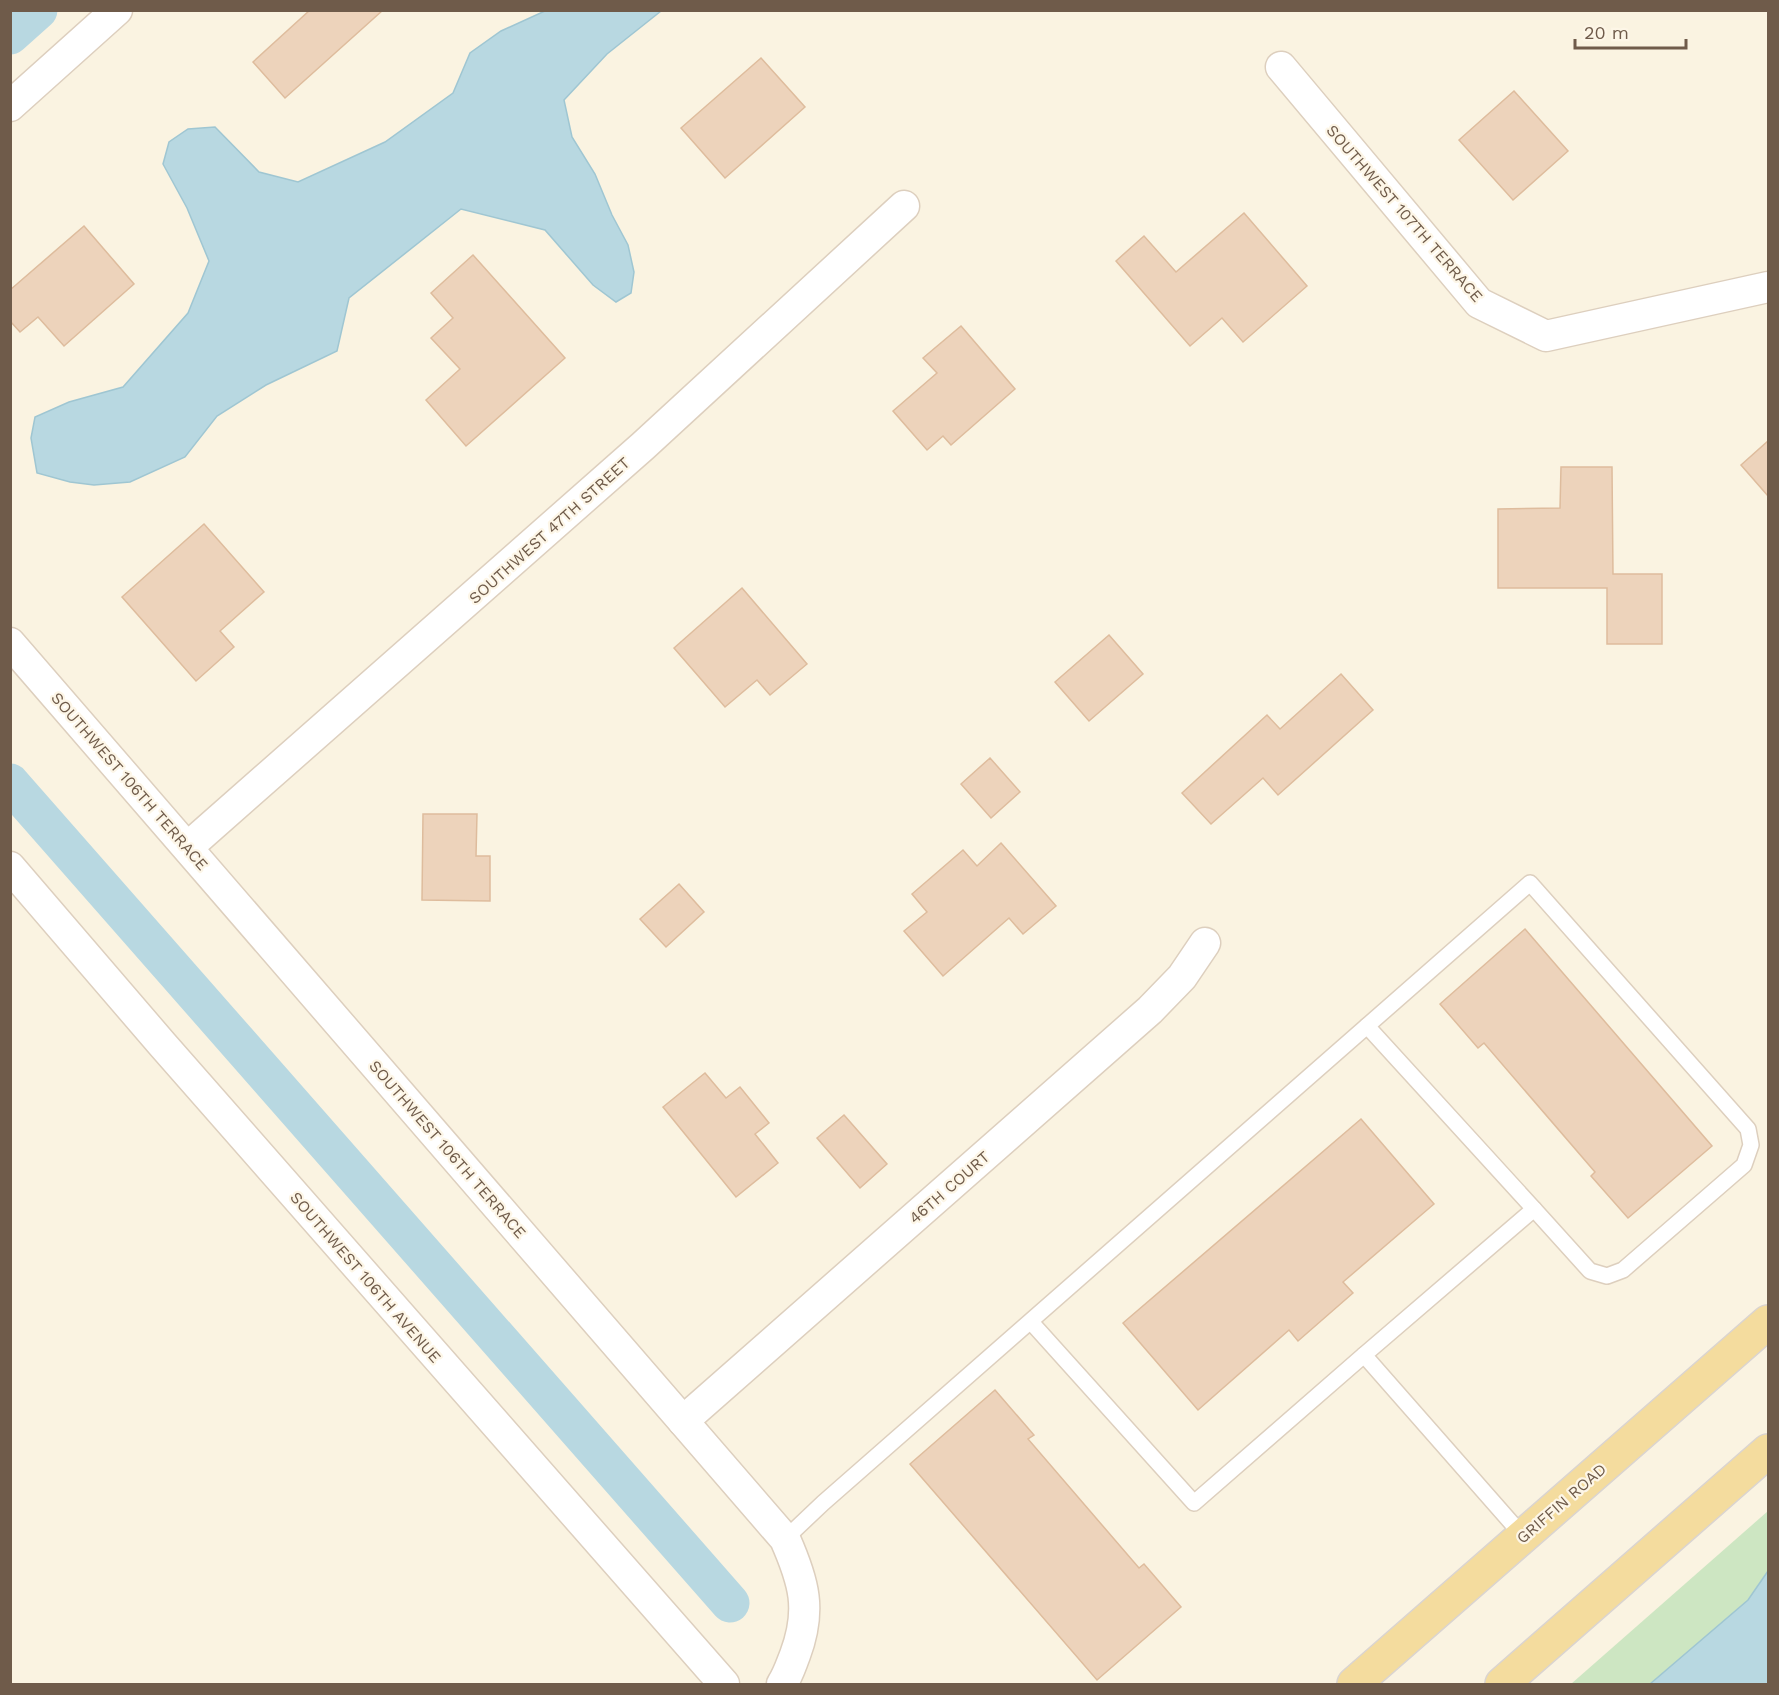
<svg xmlns="http://www.w3.org/2000/svg" width="1779" height="1695" viewBox="0 0 1779 1695" font-family="'Work Sans',sans-serif">
	<style>
		.green { fill: #cde6c2 }
		.water { fill: #b8d8e1; stroke: #9fc6d2; stroke-width: 1.5 }
		.lines { fill: none; stroke-linecap: round; stroke-linejoin: round }
		.canal { stroke: #b8d8e1; stroke-width: 39 }
		.building { fill: #edd3bb; stroke: #debc9d; stroke-width: 1.5 }
		.service-casing { stroke: #ddcfbe; stroke-width: 18 }
		.minor-casing { stroke: #ddcfbe; stroke-width: 33 }
		.primary-casing { stroke: #dad4d0; stroke-width: 36 }
		.service { stroke: #fff; stroke-width: 15 }
		.minor { stroke: #fff; stroke-width: 30 }
		.primary { stroke: #f4dc9e; stroke-width: 33 }
		.labels { text-anchor: middle; stroke-width: 4.5; stroke-linejoin: round; paint-order: stroke }
		.street-label { font-size: 16px; fill: #6f5b4a; stroke: #fdf6e7 }
	</style>
	<rect width="100%" height="100%" fill="#faf3e1"/>
	<path class="green" d="M1768,1511V1684H1571Z"/>
	<g class="water">
		<path d="M547,10L661,11L607,54L564,100L572,137L595,174L612,215L628,245L634,272L631,293L616,302L593,285L545,230L461,209L349,298L337,351L266,385L217,416L185,457L130,482L94,485L70,482L37,473L31,438L35,417L69,402L123,387L188,313L209,261L187,208L163,164L169,142L188,129L215,127L259,172L298,182L385,142L453,93L470,53L501,31Z"/>
		<path d="M1768,1571V1684H1650L1748,1600Z"/>
	</g>
	<g class="lines">
		<g class="canal">
			<path d="M10,35L38,10"/>
			<path d="M10,783L730,1603"/>
		</g>
	</g>
	<g class="building">
		<path d="M310,10H383L285,98L253,62Z"/>
		<path d="M761,58L805,107L725,178L681,128Z"/>
		<path d="M1514,91L1568,151L1513,200L1459,140Z"/>
		<path d="M1244,213L1307,286L1243,342L1222,318L1190,346L1116,261L1144,236L1176,272Z"/>
		<path d="M84,226L134,284L64,346L38,317L20,332L10,321V290Z"/>
		<path d="M473,255L565,358L466,446L426,400L460,369L431,338L453,318L431,293Z"/>
		<path d="M961,326L1015,389L951,445L943,436L927,450L893,411L937,373L923,358Z"/>
		<path d="M1768,441V496L1741,465Z"/>
		<path d="M1561,467H1612L1613,574H1662V644H1607V588H1498V509L1560,508Z"/>
		<path d="M204,524L264,592L220,631L234,647L196,681L122,597Z"/>
		<path d="M742,588L807,664L770,695L757,680L725,707L674,648Z"/>
		<path d="M1109,635L1143,674L1089,721L1055,682Z"/>
		<path d="M1341,674L1373,710L1278,795L1263,778L1211,824L1182,793L1267,715L1280,729Z"/>
		<path d="M990,758L1020,792L991,818L961,784Z"/>
		<path d="M423,814H477L476,856H490V901L422,900Z"/>
		<path d="M1001,843L1056,906L1023,934L1009,918L943,976L904,931L927,912L912,894L963,850L977,866Z"/>
		<path d="M679,884L704,912L666,947L640,919Z"/>
		<path d="M1525,929L1712,1146L1628,1218L1591,1176L1595,1172L1484,1043L1478,1048L1440,1004Z"/>
		<path d="M705,1073L726,1098L740,1087L769,1123L755,1134L778,1163L736,1197L663,1107Z"/>
		<path d="M844,1115L887,1164L860,1188L817,1138Z"/>
		<path d="M1361,1119L1434,1204L1343,1282L1353,1293L1298,1341L1289,1330L1198,1410L1123,1323Z"/>
		<path d="M995,1390L1034,1435L1028,1439L1139,1568L1144,1564L1181,1607L1097,1680L910,1464Z"/>
	</g>
	<g class="lines">
		<defs>
			<g id="service">
				<path d="M1367,1026L1534,1209"/>
				<path d="M1031,1322L1194,1503L1364,1355"/>
				<path d="M785,1539L823,1503L1530,883L1748,1129L1751,1145L1744,1165L1623,1270L1607,1276L1590,1271L1534,1209L1364,1355L1523,1536"/>
			</g>
			<g id="minor">
				<path d="M1281,67L1479,303L1546,336L1768,287"/>
				<path d="M10,106L117,10"/>
				<path d="M10,643L785,1539C804,1582 812,1610 795,1655C791,1665 788,1675 782,1684"/>
				<path d="M188,847L643,446L904,206"/>
				<path d="M10,867L162,1044L724,1684"/>
				<path d="M683,1421L1150,1010L1182,977L1205,943"/>
			</g>
			<g id="primary">
				<path d="M1354,1684L1768,1322"/>
				<path d="M1502,1684L1768,1451"/>
			</g>
		</defs>
		<use href="#service" class="service-casing"/>
		<use href="#minor" class="minor-casing"/>
		<use href="#primary" class="primary-casing"/>
		<use href="#service" class="service"/>
		<use href="#minor" class="minor"/>
		<use href="#primary" class="primary"/>
	</g>
	<g class="labels">
		<g class="street-label">
			<text transform="translate(1405 213) rotate(49)" y="6">SOUTHWEST 107TH TERRACE</text>
			<text transform="translate(549 530) rotate(-42)" y="6">SOUTHWEST 47TH STREET</text>
			<text transform="translate(130 781) rotate(49)" y="6">SOUTHWEST 106TH TERRACE</text>
			<text transform="translate(448 1149) rotate(49)" y="6">SOUTHWEST 106TH TERRACE</text>
			<text transform="translate(949 1187) rotate(-41)" y="6">46TH COURT</text>
			<text transform="translate(366 1277) rotate(49)" y="6">SOUTHWEST 106TH AVENUE</text>
			<text transform="translate(1561 1503) rotate(-41)" y="6">GRIFFIN ROAD</text>
		</g>
	</g>
	<rect width="1779" height="1695" fill="none" stroke="#6f5b4a" stroke-width="24"/>
	<path d="M1575 39v9h111v-9" fill="none" stroke="#6f5b4a" stroke-width="3"/>
	<text x="1584" y="39" font-size="18" fill="#6f5b4a" stroke="#fdf6e7" stroke-width="4.5" paint-order="stroke">20 m</text>
</svg>
